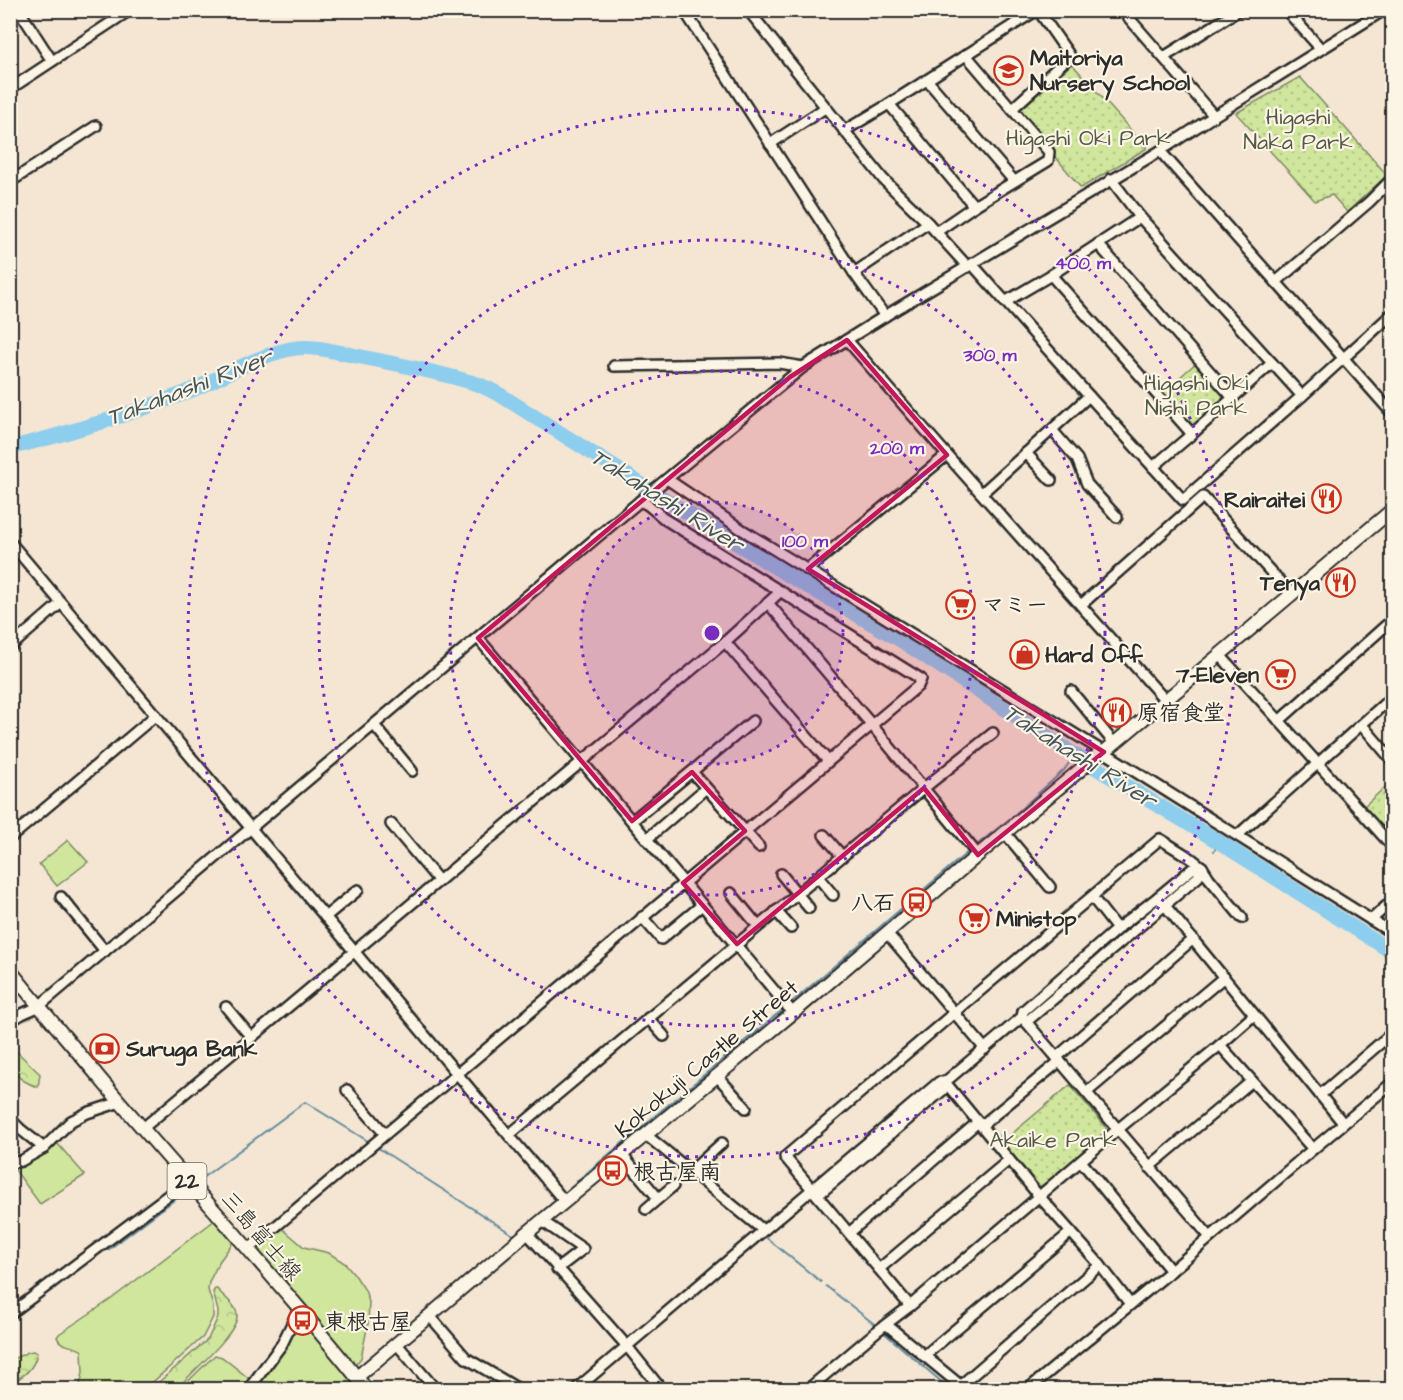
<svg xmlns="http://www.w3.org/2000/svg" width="1403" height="1400" viewBox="0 0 1403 1400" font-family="'Architects Daughter','Klee One',sans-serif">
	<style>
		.grass { fill: #cfe69c; stroke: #7d8864; stroke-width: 1.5 }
		.forest { fill: url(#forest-crowns); stroke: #7d8864; stroke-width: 1.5 }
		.park { fill: url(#park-dots); stroke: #7d8864; stroke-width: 1.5 }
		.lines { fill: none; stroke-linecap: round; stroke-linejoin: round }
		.stream { stroke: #668ca0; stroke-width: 2 }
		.river { stroke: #8dcdee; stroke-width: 15 }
		.minor-casing { stroke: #2b2b2b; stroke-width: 14 }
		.major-casing { stroke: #2b2b2b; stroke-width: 16 }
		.minor { stroke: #fcf5e5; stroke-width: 9 }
		.major { stroke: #fcf5e5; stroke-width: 12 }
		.marked { fill: #c2185b; fill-opacity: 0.2; stroke: #c2185b; stroke-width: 4.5; stroke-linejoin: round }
		.ring { fill: none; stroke: #7b2cbf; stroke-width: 3; stroke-dasharray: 3 6 }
		.labels { text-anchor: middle; stroke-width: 4.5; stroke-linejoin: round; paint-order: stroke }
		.shield { fill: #fcf5e5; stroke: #6a6863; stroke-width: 1.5 }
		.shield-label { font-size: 21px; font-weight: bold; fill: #2b2b2b }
		.poi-label { font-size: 22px; font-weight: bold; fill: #2b2b2b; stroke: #fcf5e5; text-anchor: start }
		.park-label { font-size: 22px; fill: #545a47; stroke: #fcf5e5 }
		.street-label { font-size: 22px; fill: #2b2b2b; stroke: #fcf5e5 }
		.water-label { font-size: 24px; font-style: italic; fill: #44545c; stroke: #fcf5e5 }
		.centre { fill: #7b2cbf; stroke: #fcf5e5; stroke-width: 3 }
		.ring-label { font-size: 18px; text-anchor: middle; font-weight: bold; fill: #7b2cbf; stroke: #fcf5e5; stroke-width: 4.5; stroke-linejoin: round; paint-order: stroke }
	</style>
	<defs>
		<pattern id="forest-crowns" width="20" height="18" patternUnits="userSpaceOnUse" patternTransform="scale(1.5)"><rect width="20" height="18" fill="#cfe69c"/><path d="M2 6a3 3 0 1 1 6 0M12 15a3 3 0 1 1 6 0" fill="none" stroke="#b2c587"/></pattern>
		<pattern id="park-dots" width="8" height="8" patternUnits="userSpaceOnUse" patternTransform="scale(1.5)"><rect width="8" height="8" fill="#cfe69c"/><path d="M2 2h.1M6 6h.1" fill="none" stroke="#b2c587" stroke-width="1.8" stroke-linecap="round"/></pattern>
	</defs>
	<rect width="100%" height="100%" fill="#f4e6d2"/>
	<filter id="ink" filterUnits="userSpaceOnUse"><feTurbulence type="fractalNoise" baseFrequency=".0167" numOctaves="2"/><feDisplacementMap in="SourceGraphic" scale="12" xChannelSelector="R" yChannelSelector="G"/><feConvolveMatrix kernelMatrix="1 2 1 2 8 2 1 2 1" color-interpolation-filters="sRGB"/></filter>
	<g filter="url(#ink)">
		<g class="grass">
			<path d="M68,840L88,862L57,886L39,864Z"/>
			<path d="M57,1143L85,1175L40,1204L12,1166L37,1158Z"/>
			<path d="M215,1220L233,1239L234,1241L219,1262L209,1282L208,1290L213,1306V1317L203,1337L145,1389H79L83,1373L82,1351C75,1345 60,1347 57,1337L59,1334L110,1300Z"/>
			<path d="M283,1229L304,1247L329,1253L346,1264L355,1275L365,1290L369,1302L368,1324L361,1358L357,1363H353L259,1254C260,1244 272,1232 283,1229Z"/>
			<path d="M302,1320L363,1390H179L215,1355L222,1357L256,1384L258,1383L285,1348L297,1321Z"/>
		</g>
		<g class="forest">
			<path d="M10,1045L40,1074L38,1087C13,1079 10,1069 10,1045Z"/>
			<path d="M215,1289H217C223,1296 236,1305 237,1314C240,1332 188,1375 177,1389H151L208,1339L218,1317V1311L213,1292Z"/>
			<path d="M33,1351L37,1353C34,1369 24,1376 11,1383V1360L28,1352Z"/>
		</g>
		<g class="park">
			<path d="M1072,64L1147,148L1081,188L1018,111Z"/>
			<path d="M1300,77L1387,175L1347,212L1332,195L1315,201L1236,113Z"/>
			<path d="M1197,362L1227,396L1225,402L1199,426H1191L1162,393Z"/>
			<path d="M1392,781V841L1363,807Z"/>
			<path d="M1070,1085L1106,1127L1105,1136L1044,1186L1038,1187L1001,1143Z"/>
		</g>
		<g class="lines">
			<g class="stream">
				<path d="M974,847L1012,817L1064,770L1075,755"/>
				<path d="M1214,851L1219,842"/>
				<path d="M1047,996L1158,903"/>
				<path d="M792,1002L970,850"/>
				<path d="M375,1146L515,1236L517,1234"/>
				<path d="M198,1181L305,1102L371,1143"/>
				<path d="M577,1181L782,1010"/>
				<path d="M528,1225L557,1199"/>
				<path d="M763,1235L821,1282"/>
				<path d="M108,1250L186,1191"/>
				<path d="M826,1286L878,1327"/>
				<path d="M882,1331L951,1390"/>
			</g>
			<path class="river" d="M10,448C70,433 128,415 185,393C220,379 253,357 290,349C313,344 339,353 362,357C400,365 440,372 477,384C486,387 494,392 502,396L644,486L788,575L899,639L1075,755L1219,842L1392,952"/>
			<defs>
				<g id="minor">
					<path d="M19,10L52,61"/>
					<path d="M684,10L854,273L885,316"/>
					<path d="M748,10L883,179L928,223L968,267"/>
					<path d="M1122,10L1214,116"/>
					<path d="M1286,10L1321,49"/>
					<path d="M686,14L707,10"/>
					<path d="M966,55L1012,109"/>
					<path d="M1164,57L1239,10"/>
					<path d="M927,80L1014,181"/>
					<path d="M10,89L130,10"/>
					<path d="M889,104L974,206"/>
					<path d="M844,131L889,104L1037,10"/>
					<path d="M770,144L825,108"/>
					<path d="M1160,151L1392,413"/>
					<path d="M1111,179L1140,217"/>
					<path d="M10,182L96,126"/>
					<path d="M936,232L974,206L1048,161L1049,152L1012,109L1070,56L1038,10"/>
					<path d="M1098,244L1233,398"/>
					<path d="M972,264L1089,396L1183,500L1302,396L1392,314"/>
					<path d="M854,273L928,223"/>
					<path d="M1051,275L1192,434"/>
					<path d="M1276,282L1369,202L1392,179"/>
					<path d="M1005,302L1051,275L1140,217L1302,396"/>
					<path d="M847,340L947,455L1165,700"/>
					<path d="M614,366L779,363L803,367"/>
					<path d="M1052,430L1077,459L1087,484L1117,517"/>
					<path d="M1026,453L1051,480"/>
					<path d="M1153,467L1192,434L1272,363"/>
					<path d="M667,479L741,529L1104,752L1392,933"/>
					<path d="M982,493L1089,396"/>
					<path d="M10,542L565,1202"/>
					<path d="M808,569L947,455"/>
					<path d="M768,603L871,724L978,855"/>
					<path d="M1081,605L1203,497L1291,594"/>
					<path d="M478,638L793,1013"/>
					<path d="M725,642L828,761"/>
					<path d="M10,647L61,603"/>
					<path d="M1219,654L1392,846"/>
					<path d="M1071,691L1114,743"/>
					<path d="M1279,721L1392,620"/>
					<path d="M374,725L412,771"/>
					<path d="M1362,725L1392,760"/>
					<path d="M692,772L759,847"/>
					<path d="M632,821L753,721"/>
					<path d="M391,824L439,881"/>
					<path d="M1005,833L1050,887"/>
					<path d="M824,835L842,856"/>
					<path d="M1238,835L1392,697"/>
					<path d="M10,838L156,715"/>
					<path d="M647,839L706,788"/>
					<path d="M781,874L809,908"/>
					<path d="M818,877L833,895"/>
					<path d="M731,893L758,926"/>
					<path d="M61,897L105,951"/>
					<path d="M1092,897L1117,929"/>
					<path d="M1158,897L1343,1123"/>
					<path d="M776,911L791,928"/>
					<path d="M325,917L358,890"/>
					<path d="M642,917L661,939L702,905"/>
					<path d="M1371,920L1392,901"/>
					<path d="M887,933L985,1049"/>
					<path d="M226,1007L251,1037"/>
					<path d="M1022,1017L1210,1237"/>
					<path d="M648,1018L664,1036"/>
					<path d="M10,1021L22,1014L38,1007L640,501L803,367L885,316L1160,151L1214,116L1384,10"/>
					<path d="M1026,1022L1198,877L1202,867"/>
					<path d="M1220,1045L1313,1149"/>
					<path d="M1057,1057L1193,939"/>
					<path d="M717,1076L746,1108"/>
					<path d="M945,1082L1039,1196L1100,1265L1130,1304"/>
					<path d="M347,1090L385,1134"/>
					<path d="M1087,1092L1224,977"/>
					<path d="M1320,1095L1392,1033"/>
					<path d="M10,1119L20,1129L44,1148"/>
					<path d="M981,1126L1060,1061"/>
					<path d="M143,1128L725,642L781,591"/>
					<path d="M509,1135L924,788L993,733"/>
					<path d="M646,1135L763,1230"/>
					<path d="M622,1155L658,1198"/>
					<path d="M1081,1161L1171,1271"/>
					<path d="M10,1163L21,1161L44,1148L71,1121L87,1113L120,1102"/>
					<path d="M1149,1167L1252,1081"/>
					<path d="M690,1172L722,1143"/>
					<path d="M818,1195L943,1090L945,1082L1022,1017L1023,1011L1117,929L1158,897L1192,869L1202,867"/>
					<path d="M646,1209L673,1186"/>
					<path d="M542,1221L583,1249L557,1269"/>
					<path d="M527,1233L626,1345L662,1390"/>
					<path d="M849,1233L978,1122"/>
					<path d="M249,1249L918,686L921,679L666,520L648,505L640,501"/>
					<path d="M879,1269L1009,1160"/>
					<path d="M910,1306L785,1157L955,1012L1160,839L1192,859L1202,867L1209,878L1242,918"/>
					<path d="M10,1314L187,1181"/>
					<path d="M430,1316L466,1358L520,1390"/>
					<path d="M887,1325L966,1390"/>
					<path d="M396,1343L436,1390"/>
					<path d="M924,1356L1071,1232"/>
					<path d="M961,1385L1100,1265"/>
					<path d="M248,1390L282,1344L299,1309"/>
					<path d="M575,1390L939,1082H945"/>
					<path d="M807,1390L877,1331L910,1306L1117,1130L1220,1045L1254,1015"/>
					<path d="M1027,1390L1171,1271L1313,1149L1392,1083"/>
				</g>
				<g id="major">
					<path d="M10,970C38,1006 68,1040 97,1075C186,1181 281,1282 367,1390"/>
					<path d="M357,1377L527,1233L793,1013L978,855L1098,755L1104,752L1392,510"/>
				</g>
			</defs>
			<use href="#minor" class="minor-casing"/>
			<use href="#major" class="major-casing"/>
			<use href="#minor" class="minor"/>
			<use href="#major" class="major"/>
		</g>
	</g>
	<path class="marked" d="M847,340L947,455L808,569L1104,752L978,855L924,788L737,944L683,883L745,831L692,772L632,821L478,638L790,377Z"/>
	<circle cx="712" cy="633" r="131" fill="#7b2cbf" fill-opacity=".12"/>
	<g class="ring">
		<circle cx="712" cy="633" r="131"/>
		<circle cx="712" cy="633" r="262"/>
		<circle cx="712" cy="633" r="393"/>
		<circle cx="712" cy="633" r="524"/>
	</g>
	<defs>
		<symbol id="school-ring" viewBox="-11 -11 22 22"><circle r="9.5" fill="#fcf5e5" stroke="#c8321e" stroke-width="1.5"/><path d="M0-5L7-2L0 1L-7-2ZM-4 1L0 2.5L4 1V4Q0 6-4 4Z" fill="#c8321e"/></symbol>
		<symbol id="restaurant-ring" viewBox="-11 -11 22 22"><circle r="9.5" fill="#fcf5e5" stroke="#c8321e" stroke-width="1.5"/><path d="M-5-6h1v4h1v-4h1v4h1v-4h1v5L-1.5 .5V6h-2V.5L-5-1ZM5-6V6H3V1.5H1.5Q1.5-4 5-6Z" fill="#c8321e"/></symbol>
		<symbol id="supermarket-ring" viewBox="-11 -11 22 22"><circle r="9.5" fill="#fcf5e5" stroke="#c8321e" stroke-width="1.5"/><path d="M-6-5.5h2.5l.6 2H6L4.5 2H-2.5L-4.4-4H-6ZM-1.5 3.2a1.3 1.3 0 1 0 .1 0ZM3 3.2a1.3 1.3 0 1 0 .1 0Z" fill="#c8321e"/></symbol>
		<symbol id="shop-ring" viewBox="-11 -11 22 22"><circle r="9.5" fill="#fcf5e5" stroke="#c8321e" stroke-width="1.5"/><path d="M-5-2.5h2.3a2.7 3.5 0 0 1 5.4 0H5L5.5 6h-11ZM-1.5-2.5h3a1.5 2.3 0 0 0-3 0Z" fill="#c8321e"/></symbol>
		<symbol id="bus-ring" viewBox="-11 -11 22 22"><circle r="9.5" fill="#fcf5e5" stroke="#c8321e" stroke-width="1.5"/><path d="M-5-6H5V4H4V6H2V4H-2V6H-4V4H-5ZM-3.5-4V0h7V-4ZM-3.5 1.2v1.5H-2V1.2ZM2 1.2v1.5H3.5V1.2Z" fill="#c8321e"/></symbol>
		<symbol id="bank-ring" viewBox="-11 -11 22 22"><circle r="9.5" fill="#fcf5e5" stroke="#c8321e" stroke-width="1.5"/><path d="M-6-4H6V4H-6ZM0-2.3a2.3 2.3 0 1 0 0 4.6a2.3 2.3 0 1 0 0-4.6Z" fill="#c8321e"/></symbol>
	</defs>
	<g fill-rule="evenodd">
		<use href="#school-ring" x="992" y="54" width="33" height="33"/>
		<use href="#restaurant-ring" x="1310" y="482" width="33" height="33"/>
		<use href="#restaurant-ring" x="1324" y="566" width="33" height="33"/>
		<use href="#supermarket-ring" x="944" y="588" width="33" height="33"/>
		<use href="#shop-ring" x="1008" y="638" width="33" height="33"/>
		<use href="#supermarket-ring" x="1264" y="658" width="33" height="33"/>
		<use href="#restaurant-ring" x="1100" y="696" width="33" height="33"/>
		<use href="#bus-ring" x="900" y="886" width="33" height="33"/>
		<use href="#supermarket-ring" x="958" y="902" width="33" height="33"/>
		<use href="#bank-ring" x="88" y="1032" width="33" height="33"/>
		<use href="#bus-ring" x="596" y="1154" width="33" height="33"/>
		<use href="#bus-ring" x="286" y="1304" width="33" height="33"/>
	</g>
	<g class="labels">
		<rect class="shield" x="167.5" y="1163" width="39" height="36" rx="4.5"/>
		<g class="shield-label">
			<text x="187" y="1188">22</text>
		</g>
		<g class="poi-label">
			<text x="1030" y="65">Maitoriya<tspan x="1030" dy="25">Nursery School</tspan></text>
			<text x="1305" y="507" text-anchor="end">Rairaitei</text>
			<text x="1320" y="590" text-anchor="end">Tenya</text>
			<text x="982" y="612">マミー</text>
			<text x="1045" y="662">Hard Off</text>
			<text x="1259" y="682" text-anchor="end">7-Eleven</text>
			<text x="1137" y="720">原宿食堂</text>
			<text x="895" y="910" text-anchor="end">八石</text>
			<text x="996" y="926">Ministop</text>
			<text x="126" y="1056">Suruga Bank</text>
			<text x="633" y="1179">根古屋南</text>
			<text x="324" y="1329">東根古屋</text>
		</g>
		<g class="park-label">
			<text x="1298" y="124">Higashi<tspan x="1298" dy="25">Naka Park</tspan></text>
			<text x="1088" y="145">Higashi Oki Park</text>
			<text x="1196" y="390">Higashi Oki<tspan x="1196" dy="25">Nishi Park</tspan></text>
			<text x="1053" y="1147">Akaike Park</text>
		</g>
		<g class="street-label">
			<text transform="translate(706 1058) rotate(-40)" y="8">Kokokuji Castle Street</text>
			<text transform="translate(262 1235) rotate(49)" y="8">三島富士線</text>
		</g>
		<g class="water-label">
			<text transform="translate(189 387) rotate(-21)" y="8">Takahashi River</text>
			<text transform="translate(667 500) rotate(32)" y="8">Takahashi River</text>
			<text transform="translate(1080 756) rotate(32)" y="8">Takahashi River</text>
		</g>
	</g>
	<circle cx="712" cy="633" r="9" class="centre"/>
	<g class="ring-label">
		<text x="1083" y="269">400 m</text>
		<text x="990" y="361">300 m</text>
		<text x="897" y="454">200 m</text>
		<text x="805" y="547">100 m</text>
	</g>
	<rect width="1403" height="1400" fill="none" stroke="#fcf5e5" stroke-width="36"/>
	<rect x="18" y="18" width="1367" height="1364" fill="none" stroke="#2b2b2b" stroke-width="2" filter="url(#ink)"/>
</svg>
